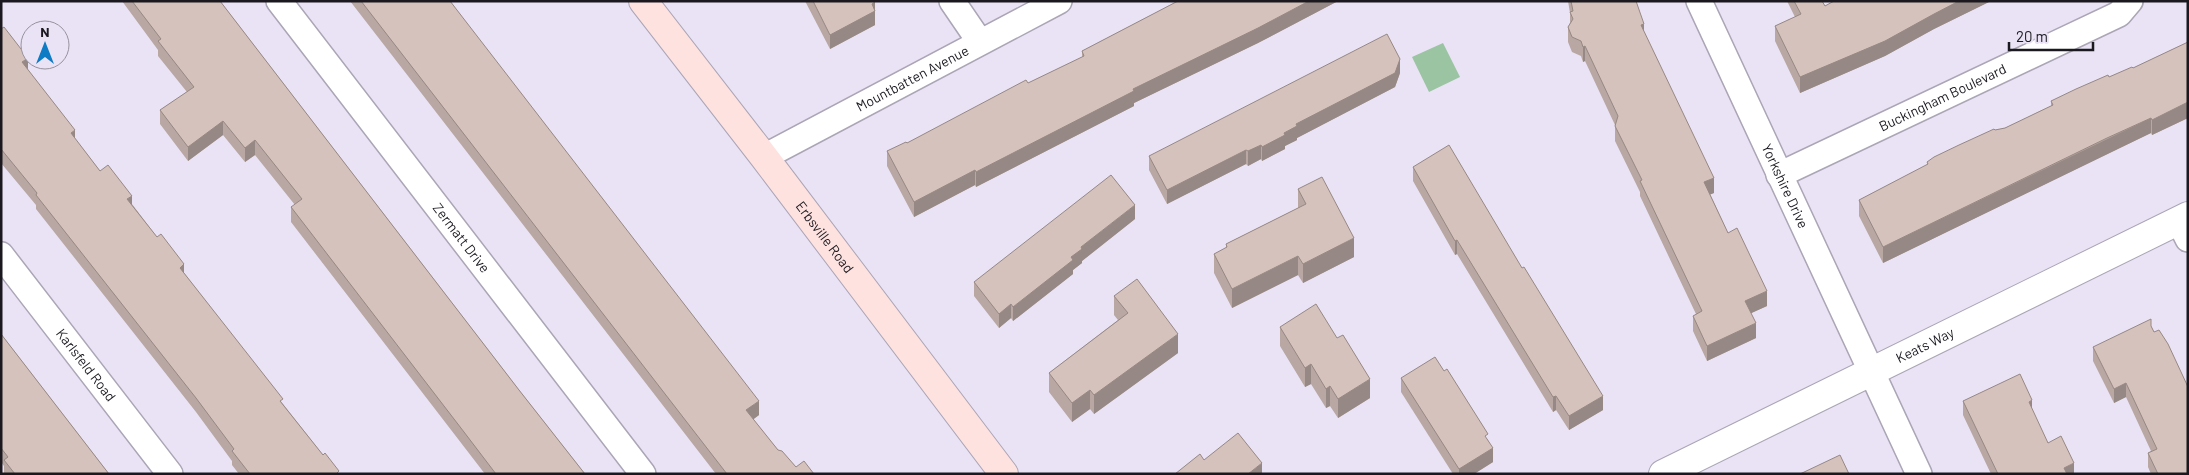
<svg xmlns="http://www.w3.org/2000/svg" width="2189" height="475" viewBox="0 0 2189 475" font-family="Barlow,sans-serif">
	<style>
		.green { fill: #9bc4a2 }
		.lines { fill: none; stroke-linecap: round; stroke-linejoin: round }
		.minor-casing { stroke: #aba5b6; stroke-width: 28 }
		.tertiary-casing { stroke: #aba5b6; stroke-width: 30 }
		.secondary-casing { stroke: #aba5b6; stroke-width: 30 }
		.minor { stroke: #fff; stroke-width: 25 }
		.tertiary { stroke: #fff; stroke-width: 28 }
		.secondary { stroke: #fde2e0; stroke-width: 28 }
		.wall { fill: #b8a7a2 }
		.shaded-wall { fill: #968884 }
		.building { fill: #d6c2bc; stroke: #968884 }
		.labels { text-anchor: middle; stroke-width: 4.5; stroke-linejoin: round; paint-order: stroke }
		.street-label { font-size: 14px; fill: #1b191f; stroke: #eae3f5 }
	</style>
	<rect width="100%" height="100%" fill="#eae3f5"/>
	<path class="green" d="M1443,43L1460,77L1429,92L1412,57Z"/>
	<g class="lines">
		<defs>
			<g id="minor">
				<path id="s1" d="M279,1L643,474"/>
				<path d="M952,1L980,42"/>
				<path id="s2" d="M1699,1L1919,474"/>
				<path id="s3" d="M764,157L1059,1"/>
				<path id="s4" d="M1779,175L2119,14L2130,1"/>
				<path d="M2179,221L2188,239"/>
				<path id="s5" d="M1,255L170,474"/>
			</g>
			<g id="tertiary">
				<path id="s6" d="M1663,474L2188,216"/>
			</g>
			<g id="secondary">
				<path id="s7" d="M643,1L764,157L1004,474"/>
			</g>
		</defs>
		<use href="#minor" class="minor-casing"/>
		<use href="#tertiary" class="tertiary-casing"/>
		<use href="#secondary" class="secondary-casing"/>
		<use href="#minor" class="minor"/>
		<use href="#tertiary" class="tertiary"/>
		<use href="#secondary" class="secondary"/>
	</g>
	<g class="wall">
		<path d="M122,1H220L519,390L585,474H485L291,222V207L295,205L255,155L245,162L223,135L188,161L160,124V110L187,92L158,56V50Z"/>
		<path d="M350,1H450L759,415L753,419L778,450L796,467L814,474H716Z"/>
		<path d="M805,1H874L875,25L830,49Z"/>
		<path d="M1178,1H1338L1258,43L1134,103V106L976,187L975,185L914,217L887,166V151L907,143L1082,57V51Z"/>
		<path d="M1568,1H1636L1644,33L1714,193L1710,194L1728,233L1767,306L1751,313L1756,338L1707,361L1693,331V316L1696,314L1640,196V192L1615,141V125L1585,61L1583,62L1581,56L1572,52L1568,42V27L1570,23V13Z"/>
		<path d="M1787,1H1822L1825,6L1834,1H1991L1934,29L1885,56L1800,93L1775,41V26L1795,17Z"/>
		<path d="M1,29L28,70L75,139L100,171L132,204L283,404L323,455L339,474H239L232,465V461L196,412L36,209V205L1,163Z"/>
		<path d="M2188,42V118L2152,135L2151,133L2107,154L1883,263L1859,216V200L1927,165V162L1995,130L2005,128L2051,106V101L2133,68Z"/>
		<path d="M1400,73L1395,87L1297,138V140L1285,146V149L1262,161L1261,159L1248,166L1246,164L1167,204L1149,170V156Z"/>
		<path d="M1413,167L1603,410L1569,430L1556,410L1553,412L1457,254L1455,255L1413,181Z"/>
		<path d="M1298,189L1354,257L1303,283L1298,275L1232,308L1214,273V254L1226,248V244L1298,208Z"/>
		<path d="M1135,219L1082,261V263L1073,270V274L1013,321L1011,318L999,328L974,296V282Z"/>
		<path d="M1114,296L1178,353L1094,414L1090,409L1072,422L1049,392V373L1118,320L1114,315Z"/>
		<path d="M2151,326L2154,332L2188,474H2151L2148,467V453L2151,451L2126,397L2114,403L2093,361V347Z"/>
		<path d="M1280,327L1370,398L1338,418L1330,406L1326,408L1311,384L1305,387L1280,346Z"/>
		<path d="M1,334L109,474H4V466L1,462Z"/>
		<path d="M1401,378L1488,440L1493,462L1474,474H1453L1401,392Z"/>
		<path d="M1963,401L2032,410L2048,443L2074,474H1991L1963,415Z"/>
	</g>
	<g class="shaded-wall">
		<path d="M1309,1H1338L1258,43L1134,103V106L976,187V172L1133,89Z"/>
		<path d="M1959,1H1991L1934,29L1885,56L1800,93V77Z"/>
		<path d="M875,2V25L830,49V35Z"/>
		<path d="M1644,24V39L1641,25Z"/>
		<path d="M1585,46V61L1583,62V47Z"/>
		<path d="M28,58V72L22,62Z"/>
		<path d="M1400,59V73L1395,87L1297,138V140L1285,146V149L1262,161V147L1296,124Z"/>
		<path d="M2188,102V118L2152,135V120Z"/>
		<path d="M2151,118V133L1883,263V247Z"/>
		<path d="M223,121V135L188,161V147Z"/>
		<path d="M75,130V144L71,133Z"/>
		<path d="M255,140V155L245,162V148Z"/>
		<path d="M1261,145V159L1248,166V151Z"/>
		<path d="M1246,150V164L1167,204V190Z"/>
		<path d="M975,170V185L914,217V202Z"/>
		<path d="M1714,178V193L1704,197V182Z"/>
		<path d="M132,196V210L127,199Z"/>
		<path d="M1135,205V219L1082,261V263L1073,270V274L1013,321V307L1071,257L1081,247Z"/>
		<path d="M1354,238V257L1303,283V264Z"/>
		<path d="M1457,240V254L1455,255V241Z"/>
		<path d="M1298,256V275L1232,308V289Z"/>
		<path d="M184,264V278L180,268Z"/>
		<path d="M1767,291V306L1745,316V301Z"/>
		<path d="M1011,304V318L999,328V314Z"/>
		<path d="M1756,323V338L1707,361V346Z"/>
		<path d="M1178,334V353L1094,414V395Z"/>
		<path d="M1311,364V384L1305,387V368Z"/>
		<path d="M1370,379V398L1338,418V399Z"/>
		<path d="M2126,383V397L2114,403V389Z"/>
		<path d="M1330,386V406L1326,408V389Z"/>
		<path d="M1090,390V409L1072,422V403Z"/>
		<path d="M1556,396V410L1553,412V397Z"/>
		<path d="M1603,396V410L1569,430V416Z"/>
		<path d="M2032,400V414L2029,402Z"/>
		<path d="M759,401V415L746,425V410Z"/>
		<path d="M1493,448V462L1474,474H1459V469Z"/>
		<path d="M1262,463V474H1248Z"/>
		<path d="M2074,463V474H2064V468Z"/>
	</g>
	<g class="building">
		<path d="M132,1H220L519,390L585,474H496L464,432L291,207L302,199L255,140L245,148L223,121L188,147L160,110L194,87L158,41L161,39Z"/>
		<path d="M361,1H450L759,401L746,410L778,450L782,451L796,467L804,461L814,474H727Z"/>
		<path d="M813,1H874L875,2L872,4L875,11L830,35Z"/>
		<path d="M1178,1H1309L1258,28L1133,89L1134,91L976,172L975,170L914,202L887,151L906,142L907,143L1026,80L1028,83L1084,56L1082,51Z"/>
		<path d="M1571,1H1636L1644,24L1641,25L1714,178L1704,182L1728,233L1737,228L1767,291L1745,301L1756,323L1707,346L1693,316L1702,311L1640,181L1642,180L1615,126L1618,116L1585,46L1583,47L1581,41L1572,37L1568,27L1573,19L1570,12L1573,11Z"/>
		<path d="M1794,1H1822L1825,6L1834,1H1959L1934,14L1885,41L1800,77L1775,26L1801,14Z"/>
		<path d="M4,27L28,58L22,62L75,130L71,133L100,171L108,165L132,196L127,199L157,237L161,234L184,264L180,268L283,399L280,401L323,455L325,453L339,471L337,473L338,474H250L232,451L234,449L196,398L36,195L37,193L1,149V29Z"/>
		<path d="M1387,34L1400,59L1395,73L1296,124L1297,126L1284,133L1285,135L1262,147L1261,145L1248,151L1246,150L1167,190L1149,156Z"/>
		<path d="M2188,42V102L2152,120L2151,118L2107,138L1883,247L1859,200L1928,164L1927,162L1934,157L1959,145L1994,129L1995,130L2005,128L2053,105L2051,101L2076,89L2108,75L2109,77L2132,67L2133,68Z"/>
		<path d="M1449,145L1522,268L1524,267L1603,396L1569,416L1556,396L1553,397L1457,240L1455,241L1413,167Z"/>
		<path d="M1111,175L1135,205L1081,247L1082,249L1071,257L1073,260L1013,307L1011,304L999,314L974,282Z"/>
		<path d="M1322,177L1354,238L1303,264L1298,256L1232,289L1214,254L1227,247L1226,244L1306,204L1298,189Z"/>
		<path d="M1137,279L1178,334L1094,395L1090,390L1072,403L1049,373L1128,313L1114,296Z"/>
		<path d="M1316,304L1337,338L1343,335L1370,379L1338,399L1330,386L1326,389L1311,364L1305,368L1280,327Z"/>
		<path d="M2151,319V326L2154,332L2159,330L2168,344L2188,387V474H2158L2148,453L2157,449L2126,383L2114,389L2093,347Z"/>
		<path d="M1,334L109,474H15L4,460L8,457L1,448Z"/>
		<path d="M1435,357L1444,371L1447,369L1488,434L1485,436L1493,448L1459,469L1401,378Z"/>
		<path d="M2020,374L2032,400L2029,402L2048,443L2061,436L2074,463L2064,468L2067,474H1998L1963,401Z"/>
		<path d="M1238,433L1262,463L1248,474H1175L1200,454L1204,460Z"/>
		<path d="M1840,455L1849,474H1800Z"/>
	</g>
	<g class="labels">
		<g class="street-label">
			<text dy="5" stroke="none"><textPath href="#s3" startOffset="168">Mountbatten Avenue</textPath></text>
			<text dy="5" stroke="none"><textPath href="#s4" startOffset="181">Buckingham Boulevard</textPath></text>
			<text dy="5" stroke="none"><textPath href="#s2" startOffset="204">Yorkshire Drive</textPath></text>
			<text dy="5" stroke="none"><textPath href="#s7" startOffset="298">Erbsville Road</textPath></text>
			<text dy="5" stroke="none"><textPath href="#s1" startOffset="299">Zermatt Drive</textPath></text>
			<text dy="5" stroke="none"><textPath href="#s6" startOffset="292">Keats Way</textPath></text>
			<text dy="5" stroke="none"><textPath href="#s5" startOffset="139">Karlsfeld Road</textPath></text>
		</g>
	</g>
	<rect width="2189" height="475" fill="none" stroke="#1b191f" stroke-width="5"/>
	<g transform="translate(45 45)"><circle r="24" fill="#eae3f5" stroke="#97929f"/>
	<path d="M0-4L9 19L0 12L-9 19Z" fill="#0e7bc5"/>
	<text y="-8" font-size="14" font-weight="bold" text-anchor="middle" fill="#1b191f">N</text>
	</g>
	<path d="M2009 42v8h84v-8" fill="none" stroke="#1b191f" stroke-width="2.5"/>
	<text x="2016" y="42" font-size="15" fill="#1b191f" stroke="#eae3f5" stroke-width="4" paint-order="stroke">20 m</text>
</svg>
